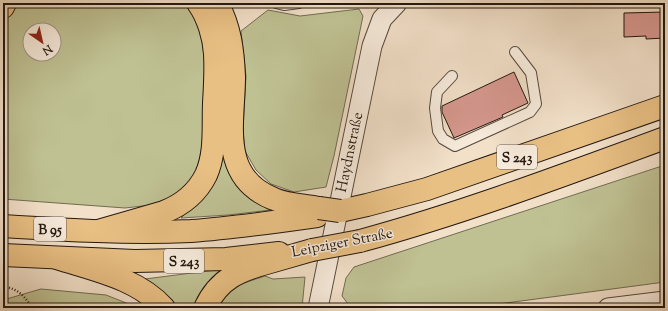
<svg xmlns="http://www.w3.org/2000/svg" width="668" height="311" viewBox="0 0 668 311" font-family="'Sorts Mill Goudy',serif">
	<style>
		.green { fill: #bfc193; stroke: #706c51; fill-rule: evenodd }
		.building { fill: #d7988f; stroke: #22170f }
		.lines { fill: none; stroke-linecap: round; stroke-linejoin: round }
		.service-casing { stroke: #56493e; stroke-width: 12 }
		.minor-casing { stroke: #56493e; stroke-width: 21 }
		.trunk-casing { stroke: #22170f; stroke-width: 24 }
		.motorway-casing { stroke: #22170f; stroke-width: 24 }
		.path { stroke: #22170f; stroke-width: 2.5; stroke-dasharray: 1 2; stroke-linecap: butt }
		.service { stroke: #f7ebdc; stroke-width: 10 }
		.minor { stroke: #f7ebdc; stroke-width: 19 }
		.trunk { stroke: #e9c084; stroke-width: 22 }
		.motorway { stroke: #e9c084; stroke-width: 22 }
		.trunk-bridge-casing { stroke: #22170f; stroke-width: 24; stroke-linecap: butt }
		.motorway-bridge-casing { stroke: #22170f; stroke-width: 24; stroke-linecap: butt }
		.trunk-bridge { stroke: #e9c084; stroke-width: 22 }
		.motorway-bridge { stroke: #e9c084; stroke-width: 22 }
		.labels { text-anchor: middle; stroke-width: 3; stroke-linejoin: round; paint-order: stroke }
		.shield { fill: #f7ebdc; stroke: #62574c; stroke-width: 1 }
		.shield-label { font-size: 14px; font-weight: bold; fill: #22170f }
		.street-label { font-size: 15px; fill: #22170f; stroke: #f7ebdc }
	</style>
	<rect width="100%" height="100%" fill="#f2e0c9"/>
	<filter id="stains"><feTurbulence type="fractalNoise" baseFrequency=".005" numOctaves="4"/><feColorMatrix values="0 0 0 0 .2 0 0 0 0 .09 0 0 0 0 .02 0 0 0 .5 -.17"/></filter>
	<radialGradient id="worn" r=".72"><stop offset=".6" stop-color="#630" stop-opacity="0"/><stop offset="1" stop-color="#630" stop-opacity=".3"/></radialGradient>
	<g class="green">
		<path d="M14,3H187L200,31L206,63L204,147L199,167L188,186L160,204L125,208L3,199V23ZM30,30H54V54H30Z"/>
		<path d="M359,9L363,16L334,156L326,187L294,192L271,184L256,170L245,151L243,130L246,76L241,31L268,10L300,16Z"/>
		<path d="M222,143L271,206V210L228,215L181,218L211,187Z"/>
		<path d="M665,165V282L468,308H351L342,296L346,278L354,267Z"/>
		<path d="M223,269L196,308H177L166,297L145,279Z"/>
		<path d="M265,276L273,279L305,277L302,308H219C227,286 245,283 265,276Z"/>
		<path d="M41,289L106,295L139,308H3V300Z"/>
	</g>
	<g class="building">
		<path d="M665,12V38L646,39V36L624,37V13Z"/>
		<path d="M514,72L528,103L502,115L503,117L454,138L442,112V106Z"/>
	</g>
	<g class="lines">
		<defs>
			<g id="service">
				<path d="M276,3L284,5L299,3"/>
				<path d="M452,76L437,92L435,108L438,131L443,139L455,146L530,112L536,104L531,73L515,52"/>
			</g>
			<g id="minor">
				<path d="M318,308L372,46L382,19L397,3"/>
				<path d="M608,308L665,301"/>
			</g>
			<g id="trunk">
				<path d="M340,211L367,205L427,189L665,106"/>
				<path d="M3,226C65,230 128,234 191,231C233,228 275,222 317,216"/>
				<path d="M360,241C463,213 564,175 665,138"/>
				<path d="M3,255L135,261L226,259L279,253"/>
			</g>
			<g id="motorway">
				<path d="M217,3C230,26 233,51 234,77C234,122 218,177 274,199C288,205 304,205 319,208"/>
				<path d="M3,7L5,3"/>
				<path d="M98,231L164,212C182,205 197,193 206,175C216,153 213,127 214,103C215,87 216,70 215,54C214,37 208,17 198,3"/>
				<path d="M57,258C94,270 137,278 164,308"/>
				<path d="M205,308C219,278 240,270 270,262C284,258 298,254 312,250"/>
			</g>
		</defs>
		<use href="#service" class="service-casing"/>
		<use href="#minor" class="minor-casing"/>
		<use href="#trunk" class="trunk-casing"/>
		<use href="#motorway" class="motorway-casing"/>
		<path class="path" d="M3,287C16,287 26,297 32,308"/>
		<use href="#service" class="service"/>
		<use href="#minor" class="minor"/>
		<use href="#trunk" class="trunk"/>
		<use href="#motorway" class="motorway"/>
		<defs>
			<path id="trunk-bridge" d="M312,250L360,241"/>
			<path id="motorway-bridge" d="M319,208L340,211"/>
		</defs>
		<use href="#trunk-bridge" class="trunk-bridge-casing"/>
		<use href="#motorway-bridge" class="motorway-bridge-casing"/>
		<use href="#trunk-bridge" class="trunk-bridge"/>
		<use href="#motorway-bridge" class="motorway-bridge"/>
	</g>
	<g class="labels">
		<g class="shield">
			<rect x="497" y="145" width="40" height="24" rx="3"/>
			<rect x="34" y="217" width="32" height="24" rx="3"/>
			<rect x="164" y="249" width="40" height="24" rx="3"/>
		</g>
		<g class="shield-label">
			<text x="517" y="162">S 243</text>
			<text x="50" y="234">B 95</text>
			<text x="184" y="266">S 243</text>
		</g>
		<g class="street-label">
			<text transform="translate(349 152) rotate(-78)" y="5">Haydnstraße</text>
			<text transform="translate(342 242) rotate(-11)" y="5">Leipziger Straße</text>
		</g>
	</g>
	<rect width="668" height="311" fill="none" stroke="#f2e0c9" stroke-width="16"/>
	<rect x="4" y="4" width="660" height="303" fill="none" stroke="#22170f" stroke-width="2"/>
	<rect x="8" y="8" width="652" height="295" fill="none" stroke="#22170f"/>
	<g transform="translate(42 42) rotate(146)"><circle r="19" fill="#f7ebdc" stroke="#a2968a"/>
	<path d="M0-3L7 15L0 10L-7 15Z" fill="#8f2418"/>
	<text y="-6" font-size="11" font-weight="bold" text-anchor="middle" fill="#22170f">N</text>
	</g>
	<rect width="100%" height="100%" filter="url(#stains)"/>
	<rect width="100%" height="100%" fill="url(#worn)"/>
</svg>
